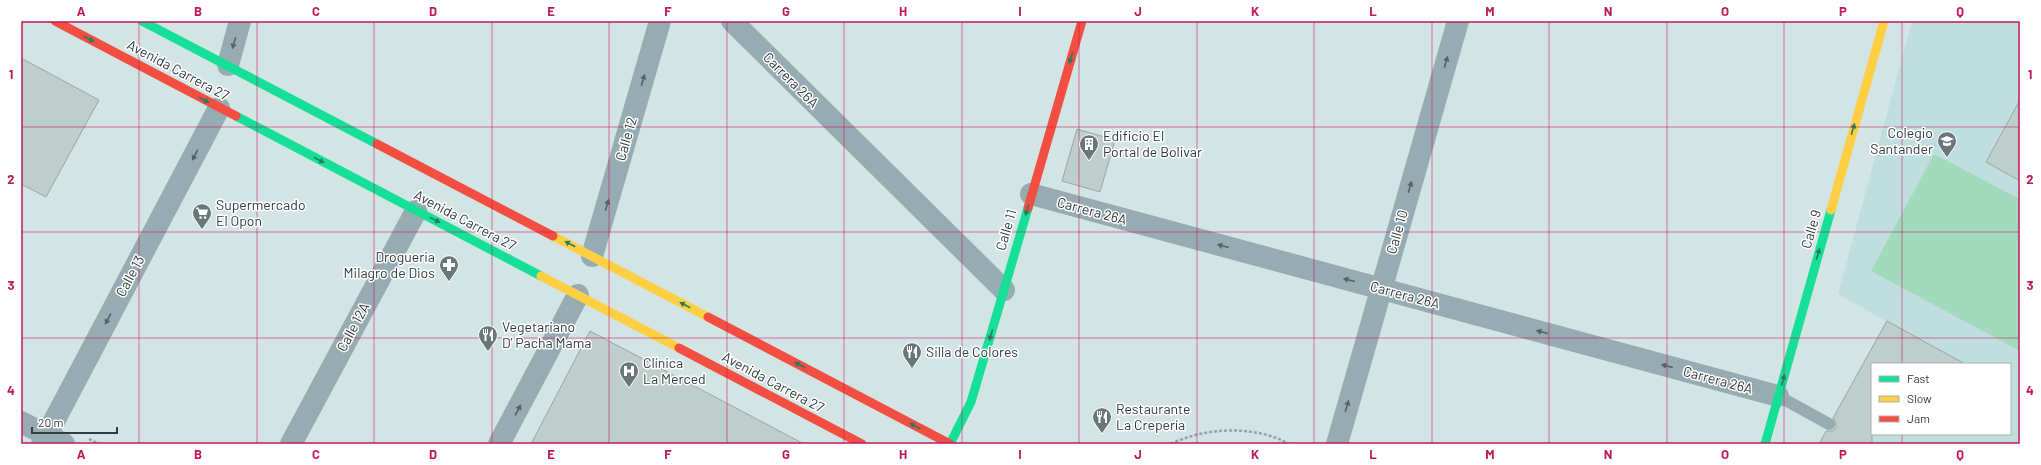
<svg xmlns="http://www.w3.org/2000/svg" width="2041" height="465" viewBox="0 0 2041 465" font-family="Barlow,sans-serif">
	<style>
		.built { fill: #c1dedf; fill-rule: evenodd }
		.green { fill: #a2dabe }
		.building { fill: #bfcdcb; stroke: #9aa7a6 }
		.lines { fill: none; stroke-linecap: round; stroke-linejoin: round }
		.path { stroke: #92a5aa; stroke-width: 2.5; stroke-dasharray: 3 2; stroke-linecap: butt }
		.lane { stroke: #96acb2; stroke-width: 12 }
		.street { stroke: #96acb2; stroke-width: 22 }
		.fast { stroke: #16e098; stroke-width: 9 }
		.slow { stroke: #ffcf43; stroke-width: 9 }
		.jam { stroke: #f24e42; stroke-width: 9 }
		.oneway { fill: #267e61 }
		.oneway2 { fill: #546366 }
		.grid { fill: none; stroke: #c2185b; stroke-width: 1; stroke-opacity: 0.55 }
		.labels { text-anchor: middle; stroke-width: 3; stroke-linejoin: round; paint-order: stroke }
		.street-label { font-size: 14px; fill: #303c3d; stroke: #fff }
		.poi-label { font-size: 14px; fill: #303c3d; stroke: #fff; text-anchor: start }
		.neatline { fill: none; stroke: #c2185b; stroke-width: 1.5 }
		.grid-label { font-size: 13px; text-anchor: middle; font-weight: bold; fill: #c2185b }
	</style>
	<rect width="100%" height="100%" fill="#d3e4e5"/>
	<path class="built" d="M1912,21H2020V444H1819L1886,321L1838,294ZM1872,364H2010V434H1872Z"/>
	<path class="green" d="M1934,154L2020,199V351L1871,271Z"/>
	<g class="building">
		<path d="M21,58L99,100L46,197L21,184Z"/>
		<path d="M2020,100V181L1986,162Z"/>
		<path d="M1077,129L1115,140L1100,192L1062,181Z"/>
		<path d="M1887,321L1965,364H1872V444H1819L1826,431H1833L1836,427V423L1833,418Z"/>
		<path d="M590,331L804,444H531Z"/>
	</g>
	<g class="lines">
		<g class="path">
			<path d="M89,439L99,444"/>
			<path d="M1171,444C1205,427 1256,425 1289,444"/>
		</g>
		<path class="lane" d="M1778,396L1829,424"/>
		<g class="street">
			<path d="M732,21L1004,290"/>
			<path d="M228,65L240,21"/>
			<path d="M1031,194L1778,396"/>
			<path d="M592,256L660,21"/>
			<path d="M21,422L64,444"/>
			<path d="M42,444L219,108"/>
			<path d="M291,444L416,211"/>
			<path d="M499,444L578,295"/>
			<path d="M1337,444L1458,21"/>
		</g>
		<g class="fast">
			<path d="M142,21L377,144"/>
			<path d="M236,116L541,276"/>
			<path d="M950,444L971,402L1028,208"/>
			<path d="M1765,444L1831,210"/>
		</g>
		<g class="slow">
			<path d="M1831,210L1884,21"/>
			<path d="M553,236L708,317"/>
			<path d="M541,276L679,348"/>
		</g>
		<g class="jam">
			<path d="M55,21L236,116"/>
			<path d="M377,144L553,236"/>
			<path d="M1028,208L1082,21"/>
			<path d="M708,317L950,444"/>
			<path d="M679,348L862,444"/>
		</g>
	</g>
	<defs><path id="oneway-solid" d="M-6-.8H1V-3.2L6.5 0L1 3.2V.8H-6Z"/></defs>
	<g class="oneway">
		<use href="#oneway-solid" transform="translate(89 39) rotate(28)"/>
		<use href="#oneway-solid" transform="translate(1071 58) rotate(106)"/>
		<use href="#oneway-solid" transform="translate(204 100) rotate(28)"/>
		<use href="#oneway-solid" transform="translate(1853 129) rotate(-74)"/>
		<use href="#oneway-solid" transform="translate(319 160) rotate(28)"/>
		<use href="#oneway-solid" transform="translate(1027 210) rotate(106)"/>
		<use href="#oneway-solid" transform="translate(435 220) rotate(28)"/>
		<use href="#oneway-solid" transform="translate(570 244) rotate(-152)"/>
		<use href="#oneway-solid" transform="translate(1818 254) rotate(-74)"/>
		<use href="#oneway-solid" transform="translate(685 305) rotate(-152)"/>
		<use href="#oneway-solid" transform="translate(991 335) rotate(106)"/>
		<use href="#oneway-solid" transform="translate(800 365) rotate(-152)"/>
		<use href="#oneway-solid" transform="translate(1783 380) rotate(-74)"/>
		<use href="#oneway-solid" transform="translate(915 426) rotate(-152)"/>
	</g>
	<g class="oneway2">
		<use href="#oneway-solid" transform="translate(234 43) rotate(106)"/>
		<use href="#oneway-solid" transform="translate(1446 62) rotate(-74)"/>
		<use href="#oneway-solid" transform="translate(643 80) rotate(-74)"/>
		<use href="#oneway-solid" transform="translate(195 155) rotate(118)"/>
		<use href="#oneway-solid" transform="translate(1410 187) rotate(-74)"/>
		<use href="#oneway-solid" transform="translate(607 205) rotate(-74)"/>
		<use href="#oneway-solid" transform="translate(1223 246) rotate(-165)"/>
		<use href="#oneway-solid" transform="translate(1349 280) rotate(-165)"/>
		<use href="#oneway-solid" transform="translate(108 319) rotate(118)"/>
		<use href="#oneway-solid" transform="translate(1542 332) rotate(-165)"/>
		<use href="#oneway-solid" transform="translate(1667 366) rotate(-165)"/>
		<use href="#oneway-solid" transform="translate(1347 406) rotate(-74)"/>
		<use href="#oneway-solid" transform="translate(518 410) rotate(-62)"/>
	</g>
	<path class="grid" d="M139,21V444M257,21V444M374,21V444M492,21V444M609,21V444M727,21V444M844,21V444M962,21V444M1079,21V444M1197,21V444M1314,21V444M1432,21V444M1549,21V444M1667,21V444M1784,21V444M1902,21V364M21,127H2020M21,232H2020M21,338H2020M1902,434V444"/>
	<defs>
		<symbol id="school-pin" viewBox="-11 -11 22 30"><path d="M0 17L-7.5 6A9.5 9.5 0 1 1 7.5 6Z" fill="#697778" stroke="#fff"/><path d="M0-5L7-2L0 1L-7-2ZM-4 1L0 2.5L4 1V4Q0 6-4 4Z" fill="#fff"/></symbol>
		<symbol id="building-pin" viewBox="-11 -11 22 30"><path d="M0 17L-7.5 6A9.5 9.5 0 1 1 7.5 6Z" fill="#697778" stroke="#fff"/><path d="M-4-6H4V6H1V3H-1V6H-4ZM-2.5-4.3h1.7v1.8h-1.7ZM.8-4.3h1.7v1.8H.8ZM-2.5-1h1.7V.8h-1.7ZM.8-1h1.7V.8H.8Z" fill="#fff"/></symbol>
		<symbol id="supermarket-pin" viewBox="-11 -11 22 30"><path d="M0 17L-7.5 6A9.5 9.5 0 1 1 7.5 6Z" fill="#697778" stroke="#fff"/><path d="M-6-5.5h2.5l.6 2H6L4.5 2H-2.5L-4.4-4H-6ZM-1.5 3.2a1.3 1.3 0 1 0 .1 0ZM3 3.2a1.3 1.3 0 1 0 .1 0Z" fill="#fff"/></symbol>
		<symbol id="pharmacy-pin" viewBox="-11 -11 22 30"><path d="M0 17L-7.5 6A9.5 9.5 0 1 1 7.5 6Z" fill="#697778" stroke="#fff"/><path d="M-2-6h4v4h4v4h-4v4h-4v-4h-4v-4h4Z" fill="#fff"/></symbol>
		<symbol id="restaurant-pin" viewBox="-11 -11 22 30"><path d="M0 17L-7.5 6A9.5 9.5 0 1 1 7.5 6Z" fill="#697778" stroke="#fff"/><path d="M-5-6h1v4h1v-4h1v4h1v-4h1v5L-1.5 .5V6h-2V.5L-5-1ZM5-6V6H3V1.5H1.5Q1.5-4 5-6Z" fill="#fff"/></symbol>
		<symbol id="hospital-pin" viewBox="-11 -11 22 30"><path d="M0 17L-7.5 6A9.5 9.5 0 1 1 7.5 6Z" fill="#697778" stroke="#fff"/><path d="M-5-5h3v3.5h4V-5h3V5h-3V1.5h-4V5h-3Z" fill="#fff"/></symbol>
	</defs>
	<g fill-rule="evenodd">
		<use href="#school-pin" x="1936" y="130" width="22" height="30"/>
		<use href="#building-pin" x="1078" y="133" width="22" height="30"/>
		<use href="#supermarket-pin" x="191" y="202" width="22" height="30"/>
		<use href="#pharmacy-pin" x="438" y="254" width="22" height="30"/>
		<use href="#restaurant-pin" x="477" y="324" width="22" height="30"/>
		<use href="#restaurant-pin" x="901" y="341" width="22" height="30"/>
		<use href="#hospital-pin" x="618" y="360" width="22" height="30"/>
		<use href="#restaurant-pin" x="1091" y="406" width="22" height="30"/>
	</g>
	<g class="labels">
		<g class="street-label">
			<text transform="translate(178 70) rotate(28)" y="5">Avenida Carrera 27</text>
			<text transform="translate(791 80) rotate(45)" y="5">Carrera 26A</text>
			<text transform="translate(626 139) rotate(-74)" y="5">Calle 12</text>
			<text transform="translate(1092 211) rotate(15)" y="5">Carrera 26A</text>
			<text transform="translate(465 220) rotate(28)" y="5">Avenida Carrera 27</text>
			<text transform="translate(1811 229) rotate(-74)" y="5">Calle 9</text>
			<text transform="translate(1006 230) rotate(-74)" y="5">Calle 11</text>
			<text transform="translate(1397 232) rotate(-74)" y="5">Calle 10</text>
			<text transform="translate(130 276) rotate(-62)" y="5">Calle 13</text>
			<text transform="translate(1405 295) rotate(15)" y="5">Carrera 26A</text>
			<text transform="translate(353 327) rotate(-62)" y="5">Calle 12A</text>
			<text transform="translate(1718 380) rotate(15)" y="5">Carrera 26A</text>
			<text transform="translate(773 382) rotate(28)" y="5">Avenida Carrera 27</text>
		</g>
		<g class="poi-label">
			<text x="1933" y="138" text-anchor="end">Colegio<tspan x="1933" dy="16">Santander</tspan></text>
			<text x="1103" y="141">Edificio El<tspan x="1103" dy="16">Portal de Bolivar</tspan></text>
			<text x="216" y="210">Supermercado<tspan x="216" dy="16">El Opon</tspan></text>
			<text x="435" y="262" text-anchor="end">Drogueria<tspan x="435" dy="16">Milagro de Dios</tspan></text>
			<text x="502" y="332">Vegetariano<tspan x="502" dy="16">D' Pacha Mama</tspan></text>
			<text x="926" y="357">Silla de Colores</text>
			<text x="643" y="368">Clínica<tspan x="643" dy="16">La Merced</tspan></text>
			<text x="1116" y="414">Restaurante<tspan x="1116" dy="16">La Crepería</tspan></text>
		</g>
	</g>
	<rect width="2041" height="465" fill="none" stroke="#ffffff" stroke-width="44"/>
	<rect x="1871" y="363" width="140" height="72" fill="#ffffff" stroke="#acb1b1"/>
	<rect x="1879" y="376" width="20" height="6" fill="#16e098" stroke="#acb1b1"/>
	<text x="1907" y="383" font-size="12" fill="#303c3d">Fast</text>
	<rect x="1879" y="396" width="20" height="6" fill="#ffcf43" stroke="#acb1b1"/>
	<text x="1907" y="403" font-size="12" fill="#303c3d">Slow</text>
	<rect x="1879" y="416" width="20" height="6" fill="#f24e42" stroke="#acb1b1"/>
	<text x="1907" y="423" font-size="12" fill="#303c3d">Jam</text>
	<path d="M32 427v6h85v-6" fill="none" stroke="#303c3d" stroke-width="2"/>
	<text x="38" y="427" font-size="12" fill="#303c3d" stroke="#ffffff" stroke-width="3" paint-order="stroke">20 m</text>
	<rect x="22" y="22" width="1997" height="421" class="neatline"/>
	<g class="grid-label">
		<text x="81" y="16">A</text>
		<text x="198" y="16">B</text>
		<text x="316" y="16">C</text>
		<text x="433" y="16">D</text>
		<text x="551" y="16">E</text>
		<text x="668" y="16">F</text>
		<text x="786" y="16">G</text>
		<text x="903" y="16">H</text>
		<text x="1020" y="16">I</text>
		<text x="1138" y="16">J</text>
		<text x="1255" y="16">K</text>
		<text x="1373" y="16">L</text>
		<text x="1490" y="16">M</text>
		<text x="1608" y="16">N</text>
		<text x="1725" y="16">O</text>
		<text x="1843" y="16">P</text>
		<text x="1960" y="16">Q</text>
		<text x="11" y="79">1</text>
		<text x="2030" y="79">1</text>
		<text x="11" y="184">2</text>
		<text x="2030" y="184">2</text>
		<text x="11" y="290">3</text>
		<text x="2030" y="290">3</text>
		<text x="11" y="395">4</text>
		<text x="2030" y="395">4</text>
		<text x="81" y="459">A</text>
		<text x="198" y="459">B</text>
		<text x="316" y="459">C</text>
		<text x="433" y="459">D</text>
		<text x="551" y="459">E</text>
		<text x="668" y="459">F</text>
		<text x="786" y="459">G</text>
		<text x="903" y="459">H</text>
		<text x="1020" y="459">I</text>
		<text x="1138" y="459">J</text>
		<text x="1255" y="459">K</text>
		<text x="1373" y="459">L</text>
		<text x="1490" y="459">M</text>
		<text x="1608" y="459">N</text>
		<text x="1725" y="459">O</text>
		<text x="1843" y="459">P</text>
		<text x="1960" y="459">Q</text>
	</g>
</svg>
